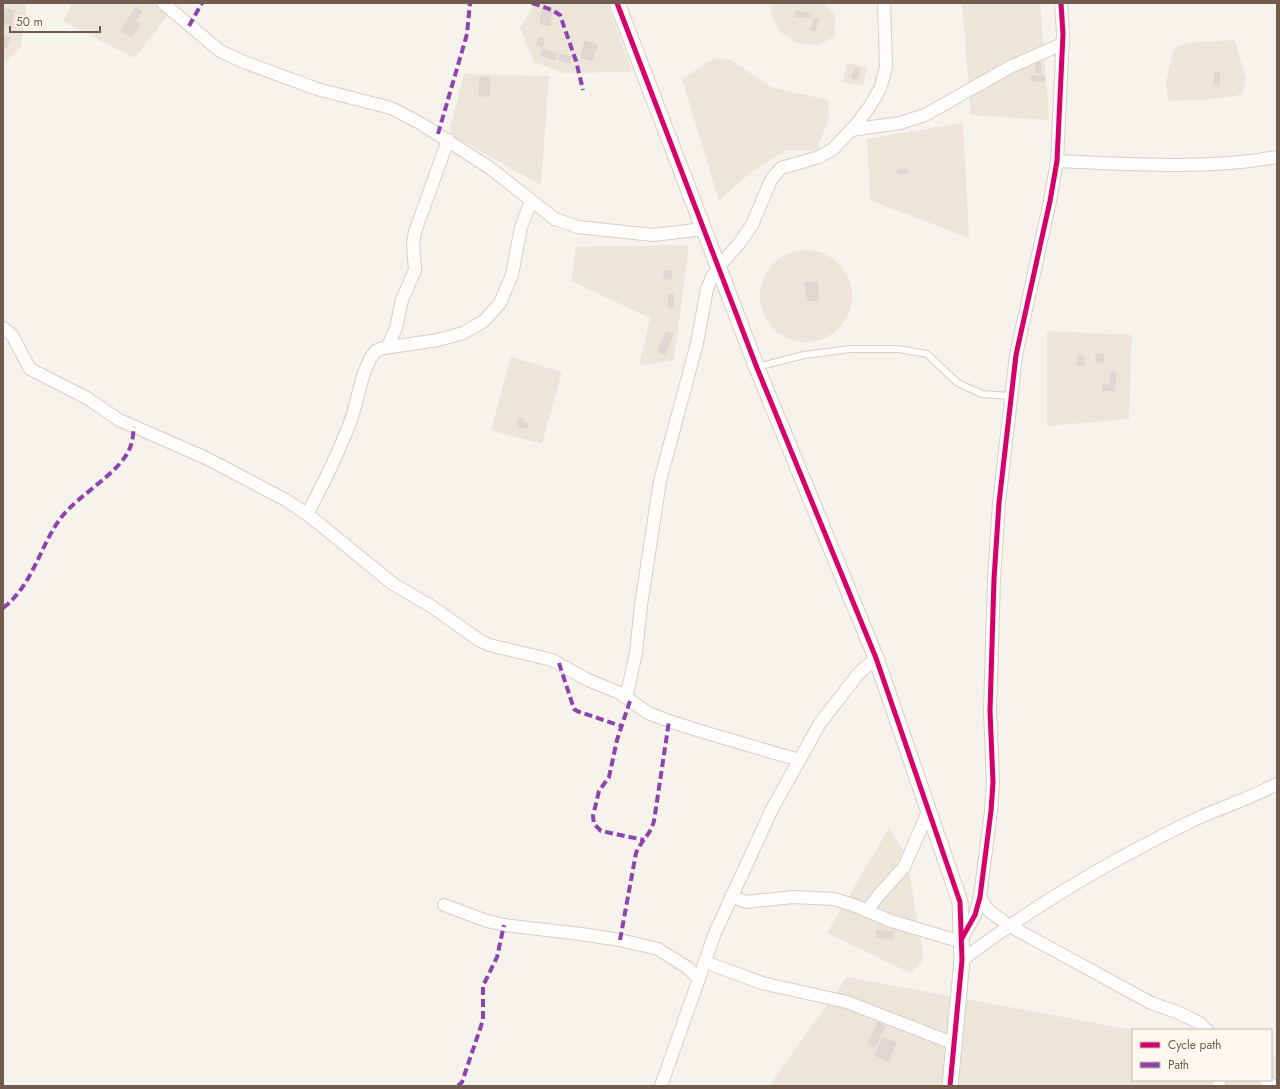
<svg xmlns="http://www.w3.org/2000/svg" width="1280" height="1089" viewBox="0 0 1280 1089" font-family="Jost,sans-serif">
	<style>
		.residential { fill: #eee5da }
		.building { fill: #dfd8d2; stroke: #ded5cf }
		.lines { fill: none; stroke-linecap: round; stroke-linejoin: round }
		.service-casing { stroke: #d5cfca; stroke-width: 8 }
		.minor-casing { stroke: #d5cfca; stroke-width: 14 }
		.tertiary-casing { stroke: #d5cfca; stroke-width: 17 }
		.service { stroke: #fefdfc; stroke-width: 6 }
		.minor { stroke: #fefdfc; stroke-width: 12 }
		.tertiary { stroke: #fefdfc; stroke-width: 15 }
		.quiet { stroke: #8e44ad; stroke-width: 4; stroke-dasharray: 8 4; stroke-linecap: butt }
		.cycleway-casing { stroke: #fdf7ed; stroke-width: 8 }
		.cycleway { stroke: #d6006c; stroke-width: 5 }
	</style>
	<rect width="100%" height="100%" fill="#f6f2ec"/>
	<g class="residential">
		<path d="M3,3H25L26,9L21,47L6,62L3,61Z"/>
		<path d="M72,3H175L177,4L134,58L63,21Z"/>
		<path d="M536,3H607L632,72L564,73L534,62L520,28Z"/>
		<path d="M774,3H824L836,16L834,37L818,45L799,44L780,32L770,11Z"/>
		<path d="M962,3H1040L1049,117L1048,120L971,115Z"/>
		<path d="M1235,40L1246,80L1243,93L1236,96L1202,100L1168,101L1166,82L1173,50L1184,43Z"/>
		<path d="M714,58L731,60L771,87L828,100L829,118L817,150H787L751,172L719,201L682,79Z"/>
		<path d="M847,63L867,67L863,86L843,82Z"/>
		<path d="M464,74L549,76L541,185L449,134Z"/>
		<path d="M963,123L969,238L870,200L867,139Z"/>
		<path d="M689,245L674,360L639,366L650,318L571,281L576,247Z"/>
		<circle cx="806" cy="296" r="46"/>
		<path d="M1047,331L1132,335L1129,419L1047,426Z"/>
		<path d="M511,357L562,372L542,444L491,430Z"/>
		<path d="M889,828L906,855L924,959L910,973L827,933Z"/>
		<path d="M847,977L1133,1030V1080H1271V1056L1277,1057V1086H769Z"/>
	</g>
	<g class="building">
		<path d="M136,8L142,11L135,22L140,25L131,37L121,30Z"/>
		<path d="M5,9L14,11L11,25L4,24Z"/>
		<path d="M542,10L552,12L550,26L540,24Z"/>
		<path d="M796,11L811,14L810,18L795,16Z"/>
		<path d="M814,18L818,19L815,31L811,30Z"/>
		<path d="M4,35L10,38L6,48L3,47Z"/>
		<path d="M539,37L545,39L542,47L537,45Z"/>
		<path d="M585,41L597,45L592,61L581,57Z"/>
		<path d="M543,49L557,54L555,60L540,55Z"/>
		<path d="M561,54L571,57L569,63L559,60Z"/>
		<path d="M1036,62L1041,63V73H1036Z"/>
		<path d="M855,68L860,70L857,79L852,78Z"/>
		<path d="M1215,72H1220L1219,85L1214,84Z"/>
		<path d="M1032,75L1044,76V82L1031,81Z"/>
		<path d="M480,77L490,78L489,96H479Z"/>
		<path d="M898,169L908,170V173H897Z"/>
		<path d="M664,271H672L671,279H664Z"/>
		<path d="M817,282L819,300L808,301L805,283Z"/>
		<path d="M673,294L674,308H669L668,295Z"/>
		<path d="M666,332L673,334L665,354L658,351Z"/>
		<path d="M1096,354H1104L1103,363L1096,362Z"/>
		<path d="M1078,356H1084V365H1077Z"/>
		<path d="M1111,372H1116L1114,391L1103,390V384L1110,385Z"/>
		<path d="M518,419H523V423H528V428L517,427Z"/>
		<path d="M877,930L893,932L892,939L876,937Z"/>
		<path d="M878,1023L885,1026L875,1047L868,1043Z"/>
		<path d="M883,1037L896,1043L888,1062L875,1055Z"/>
	</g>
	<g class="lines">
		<defs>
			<path id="service" d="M757,367L804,355L850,349H899L927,354L958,383L982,394L1010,396"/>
			<g id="minor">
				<path d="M163,3L220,51L244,62L317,89L391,108L420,123L490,168L555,219L578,227L653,235L704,229"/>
				<path d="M851,130L900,123L925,115L1010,67L1062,44"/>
				<path d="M1057,161C1130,164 1205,170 1277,157"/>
				<path d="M3,328L12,335L30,369L87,398L119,420L206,458L286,500L311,517L393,584L431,606L479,640L489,645L552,660L588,680L620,693L648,713L669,721L700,731L799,760"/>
				<path d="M387,348L396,328L402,300L415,270L413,244L415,232L448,140"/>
				<path d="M307,514C324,483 340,450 352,417C358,398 362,369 374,353C377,349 380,349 384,348L438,340L463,333L484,321L500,303L512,275L521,227L531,201"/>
				<path d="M626,698L636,653L641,605L660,481L697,343L707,289L712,277L719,266L738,245L752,225L771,180L781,168L819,157L833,149L856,125L870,106L880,89L886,67L884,3"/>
				<path d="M731,896L746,902L793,897L834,899L856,906L891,921L962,942"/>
				<path d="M980,897L987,909L1008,925L1151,1003L1177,1012L1198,1022L1207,1030"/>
				<path d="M444,905L487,921L504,925L581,934L620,940L658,949L688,968L699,979"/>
				<path d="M867,911L878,896L904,867L929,810"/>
				<path d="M962,938L975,915L980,897L991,811L993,782L990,711L994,579L999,503L1016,355L1050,201L1057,161L1063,34L1061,3"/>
				<path d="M962,960C1036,904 1113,859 1196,819C1223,807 1251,798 1277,784"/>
				<path d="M705,962L762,983L847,1002L955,1044"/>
				<path d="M1266,1080L1273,1086"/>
				<path d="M661,1086L715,933L772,809L820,723L859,673L876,658"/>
				<path d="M1218,1086L1220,1080"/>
			</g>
			<path id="tertiary" d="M617,3L757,368L876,658L960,902L962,960L950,1086"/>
		</defs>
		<use href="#service" class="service-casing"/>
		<use href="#minor" class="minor-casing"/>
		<use href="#tertiary" class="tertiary-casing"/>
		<use href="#service" class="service"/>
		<use href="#minor" class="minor"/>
		<use href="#tertiary" class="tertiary"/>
		<g class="quiet">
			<path d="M532,3L552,10L560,15L576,61L583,90"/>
			<path d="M189,26L202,3"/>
			<path d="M438,134L467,34L470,3"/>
			<path d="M3,608C33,585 39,548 60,519C77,495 123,472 131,445C133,440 133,433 134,427"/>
			<path d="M559,663L574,709L577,711L621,726"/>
			<path d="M630,701L617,740L609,777L599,791L593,816L594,824L601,831L644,840"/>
			<path d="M620,940L636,853C642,839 650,836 654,821L669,721"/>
			<path d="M458,1086L462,1082L481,1026L483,1020V986L497,957L504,925"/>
		</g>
		<defs>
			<g id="cycleway">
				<path d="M617,3L757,368L876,658L960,902L962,960L950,1086"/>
				<path d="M962,938L975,915L980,897L991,811L993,782L990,711L994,579L999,503L1016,355L1050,201L1057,161L1063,34L1061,3"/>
			</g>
		</defs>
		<use href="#cycleway" class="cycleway-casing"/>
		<use href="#cycleway" class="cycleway"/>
	</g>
	<rect width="1280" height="1089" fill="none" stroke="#715b4e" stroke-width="8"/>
	<rect x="1132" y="1029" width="140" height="52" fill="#fdf7ed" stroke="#c5b9ad"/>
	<rect x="1140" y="1042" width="20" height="6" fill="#d6006c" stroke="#c5b9ad"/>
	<text x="1168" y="1049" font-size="12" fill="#715b4e">Cycle path</text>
	<rect x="1140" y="1062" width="20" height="6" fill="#8e44ad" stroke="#c5b9ad"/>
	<text x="1168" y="1069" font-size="12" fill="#715b4e">Path</text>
	<path d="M10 26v6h90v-6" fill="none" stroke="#715b4e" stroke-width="2"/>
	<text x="16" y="26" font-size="12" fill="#715b4e" stroke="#fdf7ed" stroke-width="3" paint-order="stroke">50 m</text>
</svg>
